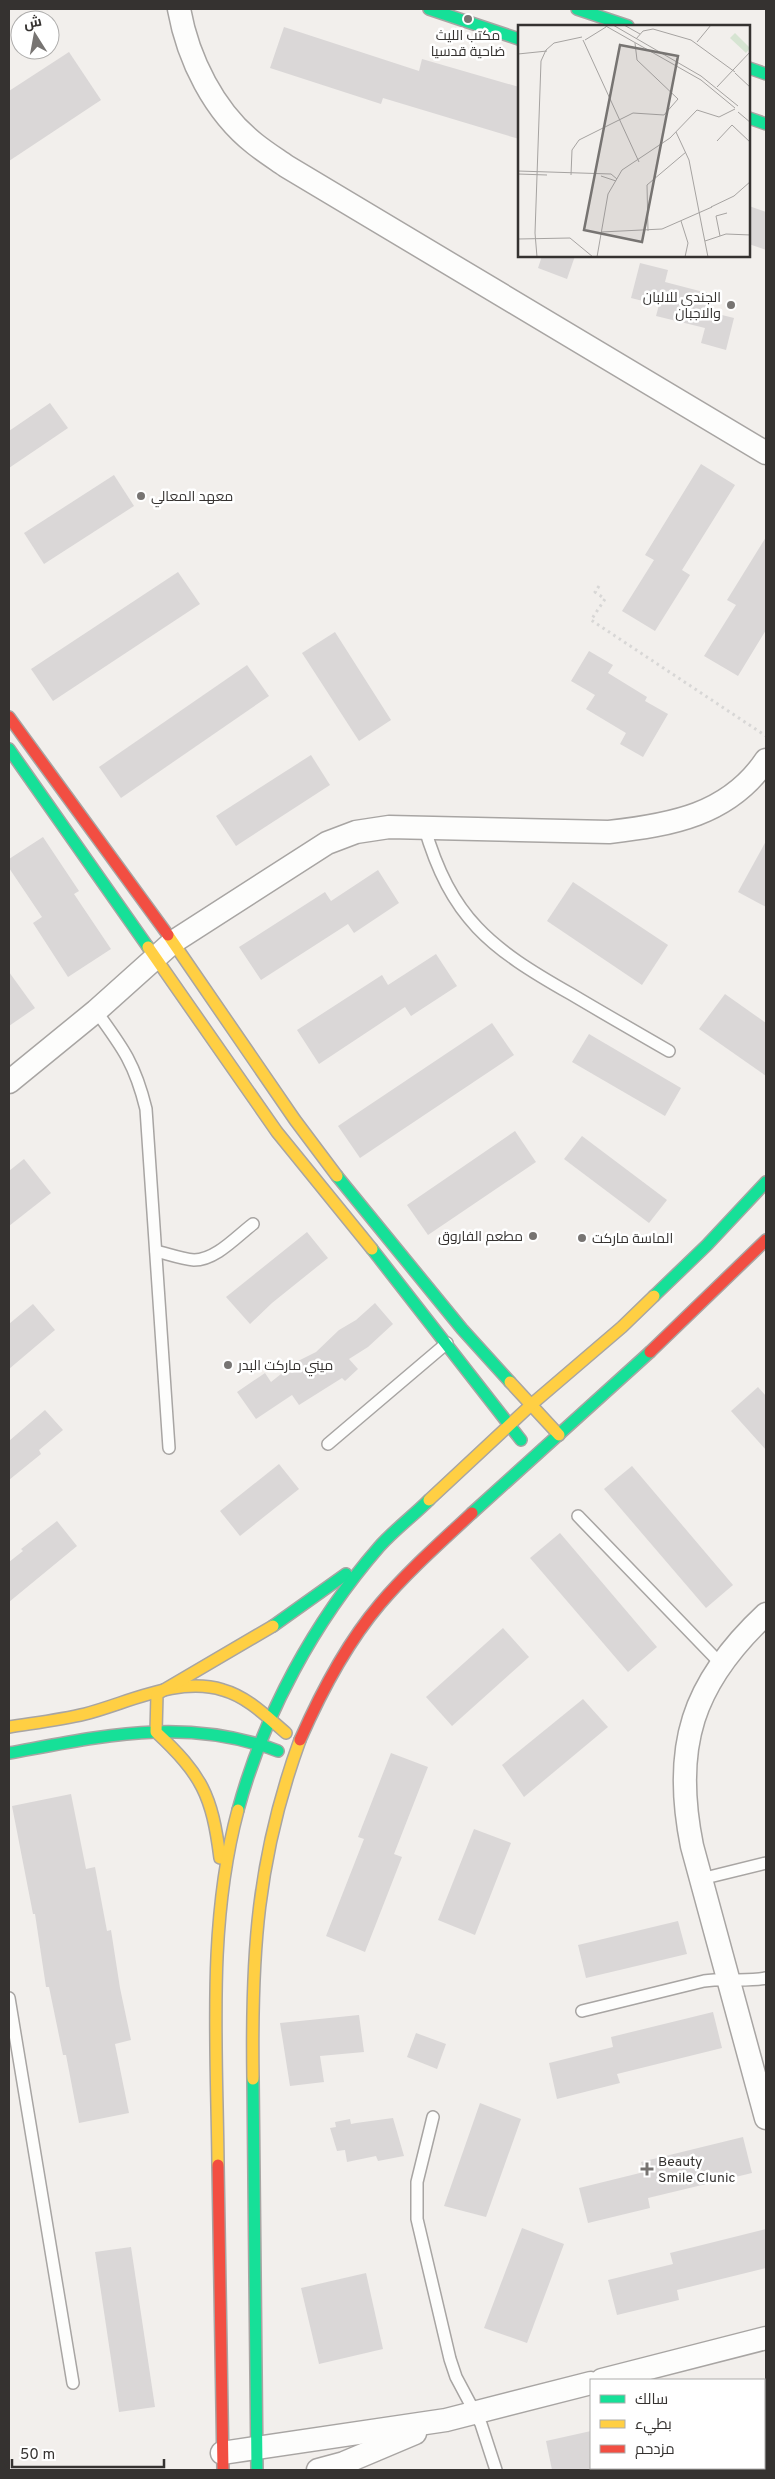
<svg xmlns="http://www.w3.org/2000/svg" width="775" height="2479" viewBox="0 0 775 2479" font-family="Overpass,Cairo,sans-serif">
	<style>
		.building { fill: #dad7d7 }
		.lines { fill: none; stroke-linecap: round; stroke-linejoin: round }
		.lane-casing { stroke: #a8a5a3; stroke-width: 14 }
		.street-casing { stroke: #a8a5a3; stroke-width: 25 }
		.fast-casing { stroke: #a8a5a3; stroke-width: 14 }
		.slow-casing { stroke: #a8a5a3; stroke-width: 14 }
		.jam-casing { stroke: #a8a5a3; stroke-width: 14 }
		.path { stroke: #d8d7d6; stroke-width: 3; stroke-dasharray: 2.5 4; stroke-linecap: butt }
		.lane { stroke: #fdfdfc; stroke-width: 11 }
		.street { stroke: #fdfdfc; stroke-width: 22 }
		.fast { stroke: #16e098; stroke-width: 11 }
		.slow { stroke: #ffcf43; stroke-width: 11 }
		.jam { stroke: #f24e42; stroke-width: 11 }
		.poi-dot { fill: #777472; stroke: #fff; stroke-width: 2 }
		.labels { text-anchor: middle; stroke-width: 5; stroke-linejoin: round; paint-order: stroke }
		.poi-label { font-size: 14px; fill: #353230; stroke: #fff; text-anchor: start }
		.inset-road { fill: none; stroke: #a6a3a1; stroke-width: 1 }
		.view { fill: #777472; fill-opacity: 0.15; stroke: #777472; stroke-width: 2.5 }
		.inset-edge { fill: none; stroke: #353230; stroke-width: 2.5 }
	</style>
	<rect width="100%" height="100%" fill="#f2efec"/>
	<g class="building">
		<path d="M284,27L419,71L422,59L519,87V139L383,98L381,104L270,68Z"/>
		<path d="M69,52L101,100L9,161V91Z"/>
		<path d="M749,206L766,212V250L749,244Z"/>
		<path d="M542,256H575L567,279L538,268Z"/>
		<path d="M640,263L668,270L665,282L715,295L710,312L734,318L726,350L701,343L705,328L656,316L659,305L631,298Z"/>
		<path d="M50,403L68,428L9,468V431Z"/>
		<path d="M701,464L735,485L682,570L690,575L655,631L622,611L654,560L645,555Z"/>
		<path d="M114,475L134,506L44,564L24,533Z"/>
		<path d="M766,537V630L738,676L704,656L736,605L727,600Z"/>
		<path d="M178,572L200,604L53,701L31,669Z"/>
		<path d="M335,632L391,720L359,741L302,653Z"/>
		<path d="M589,651L613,665L608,673L647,697L645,701L668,714L643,757L620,744L626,733L586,709L595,695L571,681Z"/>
		<path d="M247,665L269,696L121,798L99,767Z"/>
		<path d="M311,755L330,785L236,846L216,816Z"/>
		<path d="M43,837L79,891L74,894L111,949L68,977L33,923L42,917L9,868V859Z"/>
		<path d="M766,841V907L738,892Z"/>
		<path d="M378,870L399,903L354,933L348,924L261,980L239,947L325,892L331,901Z"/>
		<path d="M573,882L668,945L642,985L547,921Z"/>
		<path d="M436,954L457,986L411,1016L405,1007L319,1064L297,1030L382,975L388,985Z"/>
		<path d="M9,972L35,1008L9,1026Z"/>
		<path d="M725,994L766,1023V1076L699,1029Z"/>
		<path d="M492,1023L514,1055L360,1158L338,1126Z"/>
		<path d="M589,1034L681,1088L665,1116L572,1062Z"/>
		<path d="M515,1131L536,1162L428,1235L407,1205Z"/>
		<path d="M582,1136L667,1200L649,1223L564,1159Z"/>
		<path d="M24,1159L51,1193L9,1226V1171Z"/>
		<path d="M307,1232L328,1258L272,1303L250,1324L226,1297Z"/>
		<path d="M375,1303L393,1324L368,1347L349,1359L358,1369L345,1381L342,1378L299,1405L292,1395L256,1419L237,1392L265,1373L271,1382L296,1362L316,1352L339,1330L356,1320Z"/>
		<path d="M33,1304L55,1330L9,1369V1324Z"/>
		<path d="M758,1387L766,1396V1450L731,1411Z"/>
		<path d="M45,1410L63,1430L39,1450L41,1454L9,1480V1441Z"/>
		<path d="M279,1464L299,1489L240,1536L220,1511Z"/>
		<path d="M632,1466L733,1585L706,1608L604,1489Z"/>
		<path d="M57,1521L77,1546L9,1602V1562L23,1551L21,1549Z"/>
		<path d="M560,1533L657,1647L628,1672L530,1558Z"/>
		<path d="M503,1628L529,1657L452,1726L426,1697Z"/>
		<path d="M583,1699L608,1727L524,1797L502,1765Z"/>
		<path d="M391,1753L428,1767L394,1854L402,1857L365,1952L326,1936L364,1839L358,1837Z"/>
		<path d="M71,1794L86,1869L95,1867L107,1931L111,1930L120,1988L131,2040L115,2044L129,2113L79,2123L66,2055H63L49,1987H46L35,1914H33L12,1806Z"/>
		<path d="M474,1829L511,1843L475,1935L438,1920Z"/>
		<path d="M678,1921L687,1954L586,1978L578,1945Z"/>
		<path d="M713,2012L722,2048L617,2074L620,2083L557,2099L549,2063L613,2047L611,2037Z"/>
		<path d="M359,2015L364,2052L320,2056L324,2082L290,2086L280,2023Z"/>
		<path d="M416,2033L446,2044L437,2069L407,2057Z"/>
		<path d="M480,2103L521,2119L486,2217L444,2206Z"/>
		<path d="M393,2118L404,2156L378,2161L376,2156L347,2162L345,2150L337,2151L330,2128L336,2127L335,2122L350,2119L351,2124L356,2123Z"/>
		<path d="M743,2137L752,2173L648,2198L650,2208L588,2223L579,2188L644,2172L641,2162Z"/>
		<path d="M522,2228L564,2244L527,2343L484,2328Z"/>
		<path d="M766,2229V2268L677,2290L679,2300L617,2315L608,2280L673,2264L670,2253Z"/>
		<path d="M131,2247L155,2407L119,2412L95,2252Z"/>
		<path d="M366,2273L383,2349L319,2364L301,2288Z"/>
		<path d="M591,2431V2470H552L546,2441Z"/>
	</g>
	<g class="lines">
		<defs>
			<g id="lane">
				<path d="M424,826C451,919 490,948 571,994C603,1013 636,1032 669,1051"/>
				<path d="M96,1011C123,1048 135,1064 146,1109L169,1448"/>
				<path d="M156,1251C168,1254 182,1259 194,1260C216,1260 237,1236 253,1224"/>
				<path d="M328,1444L447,1343"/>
				<path d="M578,1516L720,1663"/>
				<path d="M701,1879L766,1863"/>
				<path d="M9,1998L73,2383"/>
				<path d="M582,2011L704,1981C725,1978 745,1982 766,1978"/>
				<path d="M433,2117L417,2182V2219L450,2359L456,2377L481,2424L496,2470"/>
			</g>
			<g id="street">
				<path d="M179,9C188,59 214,112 255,144C265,152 276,159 286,166L766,453"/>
				<path d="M9,1082L96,1011L173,942L327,843L356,832L389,827L609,832C671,825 729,815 766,760"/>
				<path d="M766,1614C692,1683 672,1747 692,1846L766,2118"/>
				<path d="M602,2380L766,2338"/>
				<path d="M222,2453L446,2420L591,2383"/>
				<path d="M318,2470L344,2463L415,2433"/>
			</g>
			<g id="fast">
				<path d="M429,9L519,39"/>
				<path d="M577,9L628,26"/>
				<path d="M749,68L766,74"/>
				<path d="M749,118L766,124"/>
				<path d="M9,749L148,947"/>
				<path d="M337,1176L462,1329L510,1382"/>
				<path d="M372,1249L521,1440"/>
				<path d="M654,1296L707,1245L766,1182"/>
				<path d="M472,1513L650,1352"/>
				<path d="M273,1626L346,1574"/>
				<path d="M9,1753C103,1736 186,1716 278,1751"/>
				<path d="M238,1810C264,1714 314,1622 379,1547C394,1530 413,1516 429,1500"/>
				<path d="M253,2079L257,2470"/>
			</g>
			<g id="slow">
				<path d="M168,935L295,1120L337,1176"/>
				<path d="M148,947L277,1132L372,1249"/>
				<path d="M510,1382L559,1435"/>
				<path d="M429,1500L532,1404L622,1327L654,1296"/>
				<path d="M9,1727C34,1723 60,1720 85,1714C128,1703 178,1676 223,1690C248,1697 267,1717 286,1733"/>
				<path d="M220,1858C212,1795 202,1775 156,1732L157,1694L273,1626"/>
				<path d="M253,2079C251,1954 257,1858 300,1740"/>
				<path d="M218,2165C217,2047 207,1925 238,1810"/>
			</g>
			<g id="jam">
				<path d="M9,717L168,935"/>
				<path d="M650,1352L766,1240"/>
				<path d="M300,1740C321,1692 346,1644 380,1604C408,1571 441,1542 472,1513"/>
				<path d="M218,2165L223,2470"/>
			</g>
		</defs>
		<use href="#lane" class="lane-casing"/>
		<use href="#street" class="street-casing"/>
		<use href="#fast" class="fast-casing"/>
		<use href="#slow" class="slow-casing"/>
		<use href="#jam" class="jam-casing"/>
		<path class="path" d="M599,586L595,592L605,599L591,620L766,736"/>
		<use href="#lane" class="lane"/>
		<use href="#street" class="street"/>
		<use href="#fast" class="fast"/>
		<use href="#slow" class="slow"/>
		<use href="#jam" class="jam"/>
	</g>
	<g class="poi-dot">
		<circle cx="468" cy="19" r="5"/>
		<circle cx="731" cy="305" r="5"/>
		<circle cx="141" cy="496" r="5"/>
		<circle cx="533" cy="1236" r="5"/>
		<circle cx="582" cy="1238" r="5"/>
		<circle cx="228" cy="1365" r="5"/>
		<path d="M644.5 2161.5h5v5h5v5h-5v5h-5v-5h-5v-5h5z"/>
	</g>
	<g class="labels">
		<g class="poi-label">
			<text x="468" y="40" text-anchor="middle">مكتب الليث<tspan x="468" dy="16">ضاحية قدسيا</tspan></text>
			<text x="721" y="302" text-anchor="end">الجندي للالبان<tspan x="721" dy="16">والاجبان</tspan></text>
			<text x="151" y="501">معهد المعالي</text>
			<text x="523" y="1241" text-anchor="end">مطعم الفاروق</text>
			<text x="592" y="1243">الماسة ماركت</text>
			<text x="238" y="1370">ميني ماركت البدر</text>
			<text x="658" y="2166">Beauty<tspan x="658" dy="16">Smile Clunic</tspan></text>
		</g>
	</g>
	<g transform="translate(518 25)">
		<rect width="232" height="232" fill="#f2efec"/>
		<path d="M217,8L232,23L228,28L212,13Z" fill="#d6e4d2"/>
		<path class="inset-road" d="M86,0L183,55L217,83M95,0L183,51L220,81M106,0L122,9M118,14L125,6L135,4L173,15L217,47M65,15L121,137M67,15L88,2M179,17L193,0M0,29L29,26M217,48L233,63M199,62L233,26M220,87L233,98M158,107L171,135L184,202M199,116L214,100L233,118M0,146L93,149L99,154M0,149L29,150M53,150L54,125L61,115L115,88L146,90L160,74L119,35L117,18M83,151L98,156M193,182L216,171L233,156M163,196L170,218L167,232M184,202L190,232M130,206L129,160L168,127M83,207L144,204L194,182M202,211L198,191L209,188M0,214L52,213L75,232M187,216L208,209L233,210M19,232L17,208L23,36L28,25L36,18L64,12M79,232L90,169L104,145L152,113L179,85L201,92L217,84"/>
		<path class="view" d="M102,20L160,31L124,217L66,205Z"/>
		<rect width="232" height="232" class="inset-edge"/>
	</g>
	<rect width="775" height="2479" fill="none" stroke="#353230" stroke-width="20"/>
	<rect x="590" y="2379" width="175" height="90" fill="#ffffff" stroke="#aeadac"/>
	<rect x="600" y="2395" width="25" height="8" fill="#16e098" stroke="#aeadac"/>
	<text x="635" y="2404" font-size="15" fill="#353230">سالك</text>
	<rect x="600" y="2420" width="25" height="8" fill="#ffcf43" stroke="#aeadac"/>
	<text x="635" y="2429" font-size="15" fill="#353230">بطيء</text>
	<rect x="600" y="2445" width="25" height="8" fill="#f24e42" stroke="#aeadac"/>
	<text x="635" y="2454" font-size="15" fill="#353230">مزدحم</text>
	<g transform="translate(35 35) rotate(349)"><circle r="24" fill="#ffffff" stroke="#aeadac"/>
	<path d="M0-4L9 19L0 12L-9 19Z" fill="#777472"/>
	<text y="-8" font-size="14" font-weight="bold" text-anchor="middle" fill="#353230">ش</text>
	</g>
	<path d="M12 2459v8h152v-8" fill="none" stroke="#353230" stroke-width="2.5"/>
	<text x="20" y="2459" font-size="15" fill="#353230" stroke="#ffffff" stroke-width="4" paint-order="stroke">50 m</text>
</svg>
